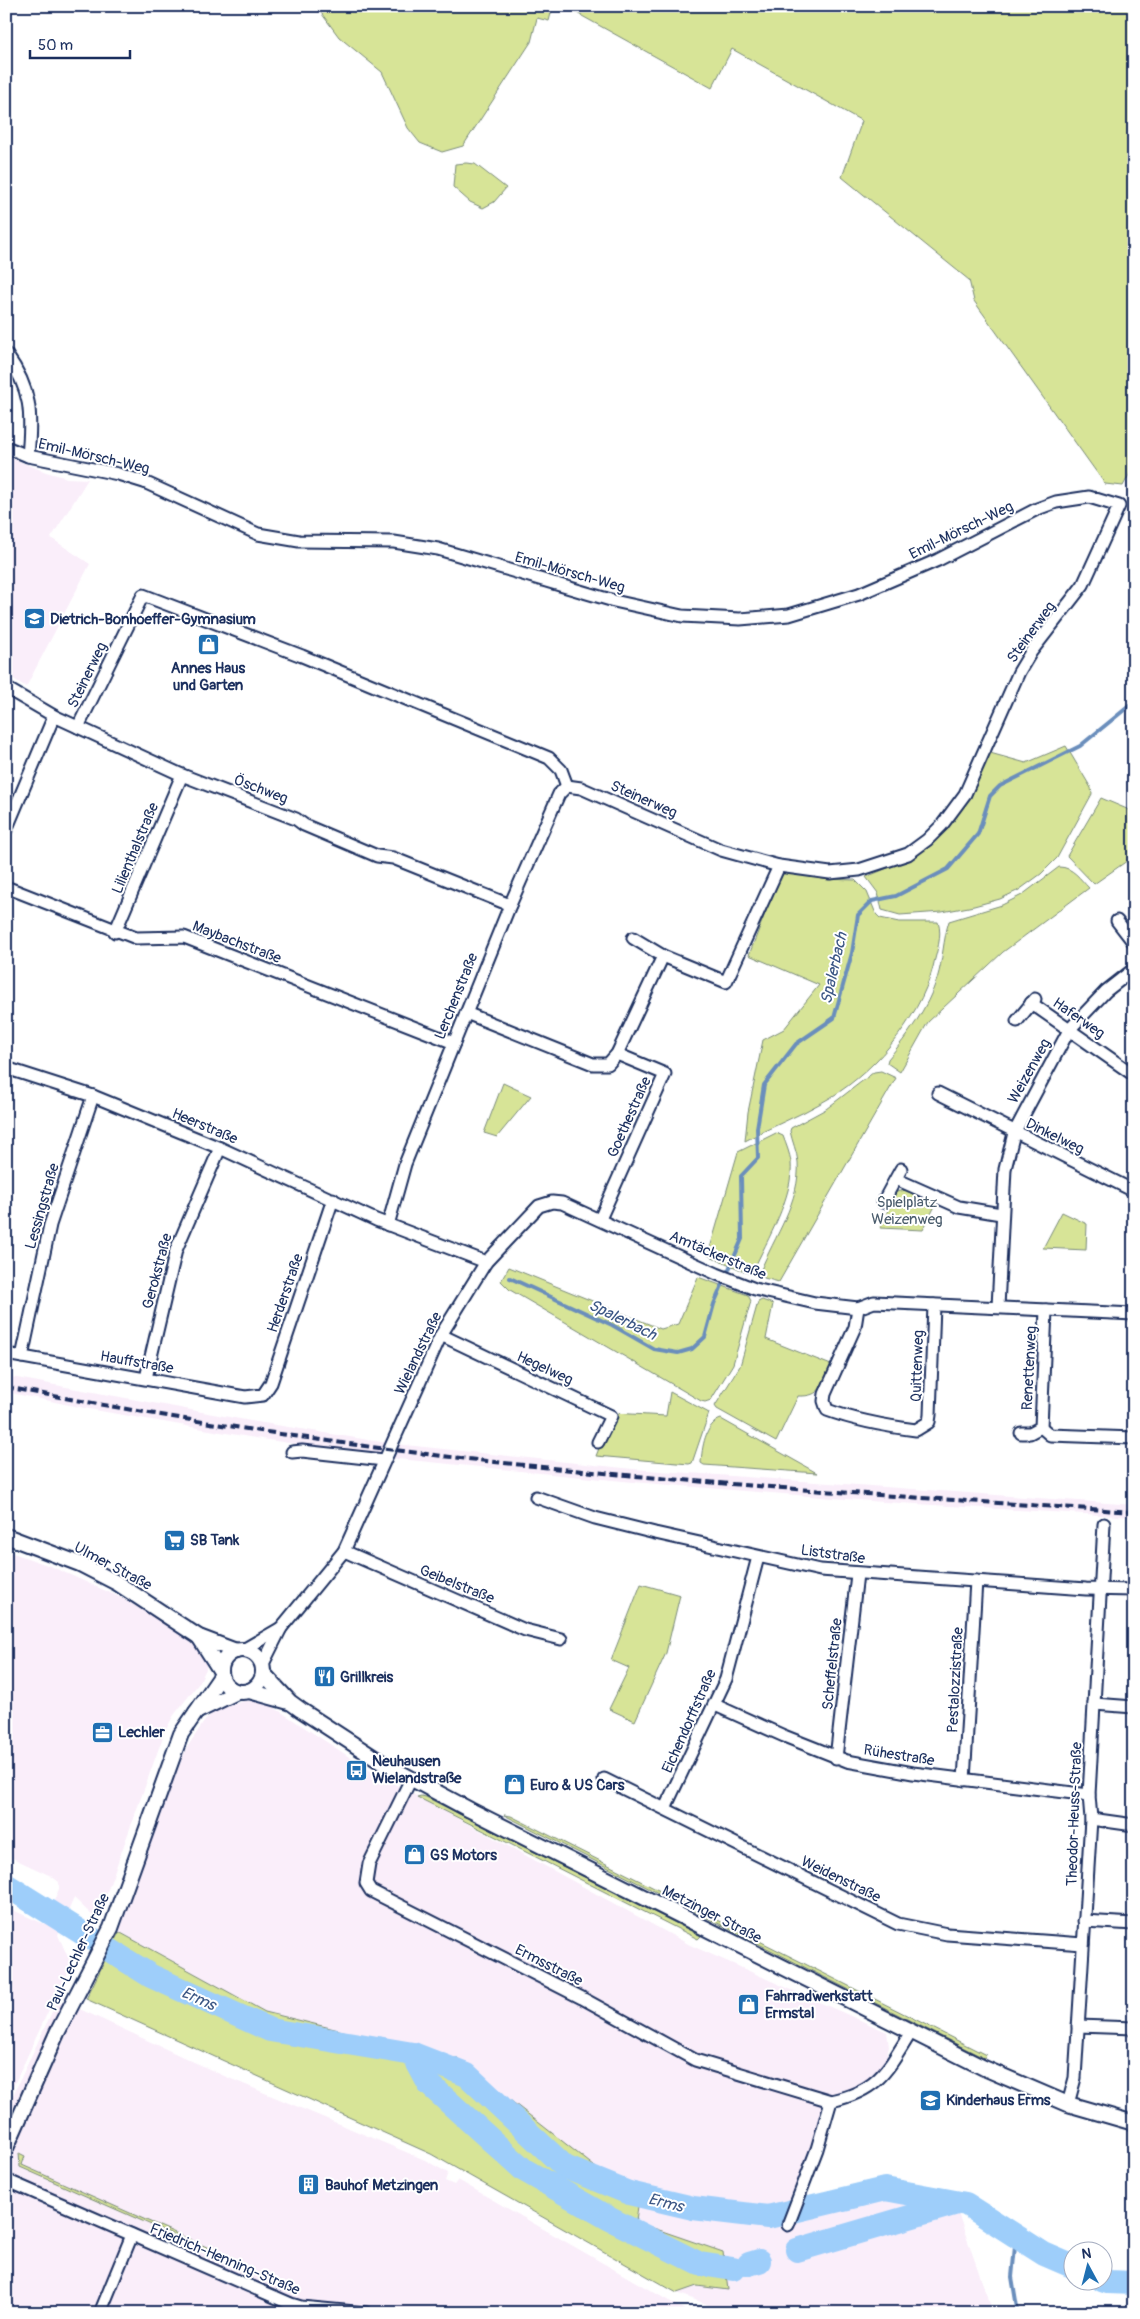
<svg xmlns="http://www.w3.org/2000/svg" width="1140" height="2319" viewBox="0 0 1140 2319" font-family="Pangolin,sans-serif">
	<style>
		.built { fill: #faeefa }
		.green { fill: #d7e497; stroke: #798a7a }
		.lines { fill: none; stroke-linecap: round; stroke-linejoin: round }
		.stream { stroke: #6a8ebc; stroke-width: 4 }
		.river { stroke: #9ecefa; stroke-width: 24 }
		.minor-casing { stroke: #1b2f5e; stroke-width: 15 }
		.tertiary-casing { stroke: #1b2f5e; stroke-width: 18 }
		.minor { stroke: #fff; stroke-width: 11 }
		.tertiary { stroke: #fff; stroke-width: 14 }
		.rail { stroke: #1b2f5e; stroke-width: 4; stroke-dasharray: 8 4; stroke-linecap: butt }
		.labels { text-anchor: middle; stroke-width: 4; stroke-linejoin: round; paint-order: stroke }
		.street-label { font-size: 15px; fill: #1b2f5e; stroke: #fff }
		.poi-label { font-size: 15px; font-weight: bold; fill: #1b2f5e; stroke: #fff; text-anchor: start }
		.park-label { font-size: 15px; fill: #4a5c6c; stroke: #fff }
		.water-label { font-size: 16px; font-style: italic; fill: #3c5785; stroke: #fff }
	</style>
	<rect width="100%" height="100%" fill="#fff"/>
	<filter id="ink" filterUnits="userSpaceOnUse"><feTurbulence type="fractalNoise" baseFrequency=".02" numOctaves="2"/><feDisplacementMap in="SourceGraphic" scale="10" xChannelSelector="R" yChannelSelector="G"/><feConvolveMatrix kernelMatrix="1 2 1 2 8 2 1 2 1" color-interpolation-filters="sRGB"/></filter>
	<g filter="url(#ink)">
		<g class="built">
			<path d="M6,456L46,472L67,478L88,479L51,538L90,564L26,687L6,674Z"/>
			<path d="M6,1376L251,1421L387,1443L633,1469L1134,1505V1517L883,1502L633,1482L388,1458L249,1437L89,1409L6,1392Z"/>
			<path d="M10,1552L50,1566L124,1599L184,1636L196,1647L206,1660V1669L199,1683L174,1715L165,1731L97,1920L74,1898L58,1935L72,1966L53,2001L6,2102V1907L44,1924L59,1889V1882L51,1876L6,1855V1558Z"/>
			<path d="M244,1701H257L272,1706L369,1770L690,1945L887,2032L889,2047L884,2067L875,2080L853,2091L837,2093L824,2150L800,2214L869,2195L958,2213L990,2304L989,2313H729L677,2293L697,2286L728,2290L723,2252L635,2222L640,2190L604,2174L458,2059L265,2012L119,1932L150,1839L186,1749L204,1722L218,1707L220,1709Z"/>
			<path d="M58,1999L222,2075L425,2160L448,2173L445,2181L454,2185L458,2180L690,2313H6V2110Z"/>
		</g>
		<g class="green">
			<path d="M316,6H553L549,21L537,18L531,42L463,146L442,152L420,143L408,128L382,72L339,37Z"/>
			<path d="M564,6H1134V466L1123,486L1105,484L974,301L969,280L842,177L862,121L732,49L712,88Z"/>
			<path d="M466,163L475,164L506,188L494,202L483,208L470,202L453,187L455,164Z"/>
			<path d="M1066,746L1091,788L1092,794L1057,858L1041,874L1019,890L1000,899L974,906L942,912L900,915L882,910L878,893L866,877C887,868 910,860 928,846C958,823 974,785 990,753L1026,763Z"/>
			<path d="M1101,798L1134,812V856L1094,884L1067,856Z"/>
			<path d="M1059,867C1073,867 1080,879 1089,888L1003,952L928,1022L900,1072L887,1063L888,1059C908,1035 927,1009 937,979C943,960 943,940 949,921L1002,905L1022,895Z"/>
			<path d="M781,872L824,879L855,880L867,892L876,914L880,918L899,922H938C943,936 936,953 933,967C919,1021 870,1077 821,1103C797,1117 770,1127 745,1141L748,1112L763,1040L784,1029L819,985L749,955Z"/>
			<path d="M881,1071L896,1078L779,1282L764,1278L760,1272C774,1237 801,1200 798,1162C797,1152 792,1141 790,1131L791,1128L826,1109L874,1072Z"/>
			<path d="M503,1083L531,1096L497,1137L484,1133Z"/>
			<path d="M776,1133L783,1136C786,1144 790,1154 791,1162C794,1196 767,1240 753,1271L748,1273L708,1255L738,1152Z"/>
			<path d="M906,1190L936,1204L923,1230L880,1228L896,1192Z"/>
			<path d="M1062,1212L1087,1224L1086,1250L1043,1248Z"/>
			<path d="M509,1267L661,1329L678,1324L698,1277L748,1295L751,1301L733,1364L711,1400L705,1402L701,1401L510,1290L501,1281Z"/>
			<path d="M762,1300L773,1304L766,1339L831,1365C822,1385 822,1397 798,1396L776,1442L717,1409L715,1406L740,1366L758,1302Z"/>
			<path d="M670,1392L709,1413L692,1463L689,1464L596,1456L613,1413L666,1416Z"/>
			<path d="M721,1419L817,1473L704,1465L701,1463C702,1448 705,1424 721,1419Z"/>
			<path d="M641,1584L680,1595L666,1653L635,1721L609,1709L629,1668L611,1660Z"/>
			<path d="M421,1796L426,1797L701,1936L698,1939L417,1797Z"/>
			<path d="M504,1815L511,1816L986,2055L984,2058Z"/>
			<path d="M119,1932L265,2012L458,2059L604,2174L640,2190L636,2222L723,2252L728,2290L697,2286L677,2293L431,2154L86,1999Z"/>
			<path d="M19,2153L25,2156L22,2165L218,2252L217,2254L20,2167Z"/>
		</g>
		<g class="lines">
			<g class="stream">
				<path d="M510,1278L612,1325L654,1349L678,1353L692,1349L705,1337L714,1304L742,1239L741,1176L758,1158L757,1128L764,1085L796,1044L834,1018L852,953L858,915L872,901L896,896L948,869L978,834L990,796L1000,786L1080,746L1134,702"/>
				<path d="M1016,2236L1012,2277L1018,2313"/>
			</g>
			<g class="river">
				<path d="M6,1885L151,1976L270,2030L413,2054L467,2075L565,2167L629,2193L693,2208L768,2217L885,2189L966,2204L1044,2254L1072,2266"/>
				<path d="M413,2054L429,2084L524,2170L610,2219L700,2264L733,2269"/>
				<path d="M797,2250L954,2204"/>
				<path d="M749,2264L759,2261"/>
				<path d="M1102,2280L1108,2282L1134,2283"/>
			</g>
			<defs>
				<g id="minor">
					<path d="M6,354C32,390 32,414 28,456"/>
					<path d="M6,447L28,456L118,474L144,482L258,534L299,541L394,542L438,549L614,601L682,616L740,619L789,615L859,594L938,560L1037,509L1056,502L1089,497L1119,506L1083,585L1031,652L1019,672L965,794L942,825L927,840L908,854L859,870L830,873L779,866L721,850L581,788L567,786"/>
					<path d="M6,688L54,716L182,775L296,819L304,825L377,856L393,858L510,905"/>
					<path d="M78,727L143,595L302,656L549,758L561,770L567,786"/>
					<path d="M6,830L54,716"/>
					<path d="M6,887L136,938L184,937L454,1043"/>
					<path d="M1117,921L1134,943"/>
					<path d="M115,932L182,775"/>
					<path d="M633,938L663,956L726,982L779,866"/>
					<path d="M1031,1003L1134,1075"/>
					<path d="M466,1013L593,1064H608L617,1054L663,956"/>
					<path d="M1017,1021L1035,999"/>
					<path d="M6,1068L93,1096L220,1148L376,1220L486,1262"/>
					<path d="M938,1093L1134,1191"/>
					<path d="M896,1179L959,1207L1001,1214"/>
					<path d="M883,1202L901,1169"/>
					<path d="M600,1219L665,1074L617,1054"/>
					<path d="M388,1225L405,1164L510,905L559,794L567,786"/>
					<path d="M998,1307L1005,1169L1014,1133L1069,1030L1106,991L1134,969"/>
					<path d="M858,1308L855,1327L825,1394L824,1401L827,1410C857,1421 885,1426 916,1430L929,1422L930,1415L934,1305"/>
					<path d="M441,1335L611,1416L598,1442"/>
					<path d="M6,1354L245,1397L263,1395L271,1383L333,1199"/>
					<path d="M22,1357L50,1225L93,1096"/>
					<path d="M146,1378L176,1250L220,1148"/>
					<path d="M1041,1427L1050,1435L1134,1438"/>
					<path d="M1021,1433H1030L1041,1427L1046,1310"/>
					<path d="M292,1452L302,1451L384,1460"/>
					<path d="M536,1497L595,1518L655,1533L820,1570L1086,1589L1134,1590"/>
					<path d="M344,1551L525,1630L561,1639"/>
					<path d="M243,1650L281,1628"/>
					<path d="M262,1666L281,1628L344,1551L441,1335L486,1262L539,1206L552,1202L562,1203L717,1274L755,1289L815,1303L858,1308L874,1302L1134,1314"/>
					<path d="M1094,1704L1134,1707"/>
					<path d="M715,1705L784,1736L847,1761L913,1773L1089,1795"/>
					<path d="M836,1758L857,1574"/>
					<path d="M411,1779L369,1864L366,1883L371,1891L582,1998L695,2060L831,2101C878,2091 887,2071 911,2032"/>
					<path d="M604,1779L898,1924L947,1934L1083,1944"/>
					<path d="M964,1780L976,1581"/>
					<path d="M665,1808L726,1679L758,1557"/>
					<path d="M1091,1819L1134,1825"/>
					<path d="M1084,1921L1134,1924"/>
					<path d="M1078,2026L1134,2028"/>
					<path d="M1068,2104L1075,2078L1091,1819L1089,1795L1104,1524"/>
					<path d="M6,2180L291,2304L301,2307L366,2313"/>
					<path d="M788,2225L817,2149L831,2101"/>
					<path d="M100,2313L132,2235"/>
				</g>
				<g id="tertiary">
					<path d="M6,1536L80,1564L117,1583L199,1637L236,1651"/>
					<path d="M199,1637L220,1670"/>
					<circle cx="242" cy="1671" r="21"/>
					<path d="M263,1673L290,1702L301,1710L384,1764L470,1810L984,2068L1068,2104L1134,2123"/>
					<path d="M249,1691L289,1702"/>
					<path d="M196,1712L237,1692"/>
					<path d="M6,2148L57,2033L111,1928L181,1734L221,1676"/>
				</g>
			</defs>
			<use href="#minor" class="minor-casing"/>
			<use href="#tertiary" class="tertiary-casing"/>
			<use href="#minor" class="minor"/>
			<use href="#tertiary" class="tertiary"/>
			<path class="rail" d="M6,1387C174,1419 343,1446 514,1464C720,1486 927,1498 1134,1512"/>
		</g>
	</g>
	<defs>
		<symbol id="school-square" viewBox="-11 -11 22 22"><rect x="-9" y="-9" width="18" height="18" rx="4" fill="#1f6fb2" stroke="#fff"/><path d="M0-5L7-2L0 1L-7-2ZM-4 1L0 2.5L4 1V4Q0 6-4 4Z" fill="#fff"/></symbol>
		<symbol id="shop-square" viewBox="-11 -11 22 22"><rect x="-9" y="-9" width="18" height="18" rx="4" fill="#1f6fb2" stroke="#fff"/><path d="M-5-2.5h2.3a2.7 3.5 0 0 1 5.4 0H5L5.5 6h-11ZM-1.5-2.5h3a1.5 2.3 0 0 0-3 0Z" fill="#fff"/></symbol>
		<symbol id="supermarket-square" viewBox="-11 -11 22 22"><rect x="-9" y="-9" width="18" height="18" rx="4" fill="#1f6fb2" stroke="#fff"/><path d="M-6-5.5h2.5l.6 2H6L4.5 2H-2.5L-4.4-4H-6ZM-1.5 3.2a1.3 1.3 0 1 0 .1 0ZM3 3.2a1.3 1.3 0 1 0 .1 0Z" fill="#fff"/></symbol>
		<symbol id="restaurant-square" viewBox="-11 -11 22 22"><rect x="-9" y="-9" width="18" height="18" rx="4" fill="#1f6fb2" stroke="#fff"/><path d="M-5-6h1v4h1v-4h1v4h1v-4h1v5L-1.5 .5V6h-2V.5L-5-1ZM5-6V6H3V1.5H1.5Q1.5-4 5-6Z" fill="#fff"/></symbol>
		<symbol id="office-square" viewBox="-11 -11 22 22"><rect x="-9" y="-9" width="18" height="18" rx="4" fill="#1f6fb2" stroke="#fff"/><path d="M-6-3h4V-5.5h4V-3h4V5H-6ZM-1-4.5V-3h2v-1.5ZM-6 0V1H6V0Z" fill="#fff"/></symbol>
		<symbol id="bus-square" viewBox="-11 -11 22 22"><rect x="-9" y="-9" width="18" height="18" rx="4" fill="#1f6fb2" stroke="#fff"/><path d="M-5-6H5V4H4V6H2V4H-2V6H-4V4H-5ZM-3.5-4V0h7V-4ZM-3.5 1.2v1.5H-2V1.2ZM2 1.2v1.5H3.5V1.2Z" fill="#fff"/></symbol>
		<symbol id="building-square" viewBox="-11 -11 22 22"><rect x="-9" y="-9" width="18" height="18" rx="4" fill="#1f6fb2" stroke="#fff"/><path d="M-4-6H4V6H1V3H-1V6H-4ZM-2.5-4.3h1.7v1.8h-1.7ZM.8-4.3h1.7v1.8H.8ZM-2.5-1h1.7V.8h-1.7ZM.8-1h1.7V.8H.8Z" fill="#fff"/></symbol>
	</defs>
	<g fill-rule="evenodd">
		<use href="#school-square" x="22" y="606" width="25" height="25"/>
		<use href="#shop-square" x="196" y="632" width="25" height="25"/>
		<use href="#supermarket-square" x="162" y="1528" width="25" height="25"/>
		<use href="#restaurant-square" x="312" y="1664" width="25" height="25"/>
		<use href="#office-square" x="90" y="1720" width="25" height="25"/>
		<use href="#bus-square" x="344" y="1758" width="25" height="25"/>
		<use href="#shop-square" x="502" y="1772" width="25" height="25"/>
		<use href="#shop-square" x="402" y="1842" width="25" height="25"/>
		<use href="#shop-square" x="736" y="1992" width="25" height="25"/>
		<use href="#school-square" x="918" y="2088" width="25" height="25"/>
		<use href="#building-square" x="296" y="2172" width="25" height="25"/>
	</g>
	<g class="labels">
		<g class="street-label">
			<text transform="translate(94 456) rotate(13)" y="5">Emil-Mörsch-Weg</text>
			<text transform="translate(961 530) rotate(-26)" y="5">Emil-Mörsch-Weg</text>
			<text transform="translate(570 572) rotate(16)" y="5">Emil-Mörsch-Weg</text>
			<text transform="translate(1031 632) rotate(-54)" y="5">Steinerweg</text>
			<text transform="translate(87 675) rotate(-64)" y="5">Steinerweg</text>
			<text transform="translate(261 789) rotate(21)" y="5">Öschweg</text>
			<text transform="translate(644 799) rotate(24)" y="5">Steinerweg</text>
			<text transform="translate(135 848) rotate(-67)" y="5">Lilienthalstraße</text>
			<text transform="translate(237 942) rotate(21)" y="5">Maybachstraße</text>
			<text transform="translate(456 996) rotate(-68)" y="5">Lerchenstraße</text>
			<text transform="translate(1079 1018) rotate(35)" y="5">Haferweg</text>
			<text transform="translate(1029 1071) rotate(-61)" y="5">Weizenweg</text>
			<text transform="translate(629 1117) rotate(-66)" y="5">Goethestraße</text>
			<text transform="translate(205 1126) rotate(23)" y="5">Heerstraße</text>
			<text transform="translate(1055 1136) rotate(26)" y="5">Dinkelweg</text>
			<text transform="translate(42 1206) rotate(-74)" y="5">Lessingstraße</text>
			<text transform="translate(718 1255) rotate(23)" y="5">Amtäckerstraße</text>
			<text transform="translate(157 1271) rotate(-75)" y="5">Gerokstraße</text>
			<text transform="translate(285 1293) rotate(-71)" y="5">Herderstraße</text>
			<text transform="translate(418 1353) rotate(-64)" y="5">Wielandstraße</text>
			<text transform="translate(137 1362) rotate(10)" y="5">Hauffstraße</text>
			<text transform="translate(917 1366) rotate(-88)" y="5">Quittenweg</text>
			<text transform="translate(545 1368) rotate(25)" y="5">Hegelweg</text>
			<text transform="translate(1029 1368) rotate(-87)" y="5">Renettenweg</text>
			<text transform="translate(833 1554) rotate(8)" y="5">Liststraße</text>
			<text transform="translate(113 1566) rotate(28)" y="5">Ulmer Straße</text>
			<text transform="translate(457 1584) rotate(22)" y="5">Geibelstraße</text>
			<text transform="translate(832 1664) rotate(-84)" y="5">Scheffelstraße</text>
			<text transform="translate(955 1680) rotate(-87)" y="5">Pestalozzistraße</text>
			<text transform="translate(689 1721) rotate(-66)" y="5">Eichendorffstraße</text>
			<text transform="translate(899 1755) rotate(9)" y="5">Rühestraße</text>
			<text transform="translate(1074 1814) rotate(-88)" y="5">Theodor-Heuss-Straße</text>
			<text transform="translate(841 1879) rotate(26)" y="5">Weidenstraße</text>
			<text transform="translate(712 1914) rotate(27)" y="5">Metzinger Straße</text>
			<text transform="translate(78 1952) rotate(-65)" y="5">Paul-Lechler-Straße</text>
			<text transform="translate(549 1965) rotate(27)" y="5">Ermsstraße</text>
			<text transform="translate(225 2259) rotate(23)" y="5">Friedrich-Henning-Straße</text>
		</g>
		<g class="poi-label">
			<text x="50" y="624">Dietrich-Bonhoeffer-Gymnasium</text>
			<text x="208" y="673" text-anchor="middle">Annes Haus<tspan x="208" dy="17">und Garten</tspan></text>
			<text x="190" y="1545">SB Tank</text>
			<text x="340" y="1682">Grillkreis</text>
			<text x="118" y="1737">Lechler</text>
			<text x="372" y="1766">Neuhausen<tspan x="372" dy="17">Wielandstraße</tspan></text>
			<text x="530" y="1790">Euro &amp; US Cars</text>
			<text x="430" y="1860">GS Motors</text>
			<text x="765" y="2001">Fahrradwerkstatt<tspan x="765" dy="17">Ermstal</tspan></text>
			<text x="946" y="2105">Kinderhaus Erms</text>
			<text x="325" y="2190">Bauhof Metzingen</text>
		</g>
		<g class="park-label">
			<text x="907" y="1207">Spielplatz<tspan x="907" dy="17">Weizenweg</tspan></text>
		</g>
		<g class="water-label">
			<text transform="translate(833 968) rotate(-77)" y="6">Spalerbach</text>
			<text transform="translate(623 1319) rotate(26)" y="6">Spalerbach</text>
			<text transform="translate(199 1998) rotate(24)" y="6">Erms</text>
			<text transform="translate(666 2202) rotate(14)" y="6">Erms</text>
		</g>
	</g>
	<rect width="1140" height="2319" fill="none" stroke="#fff" stroke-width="25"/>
	<rect x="12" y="12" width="1115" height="2294" fill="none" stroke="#1b2f5e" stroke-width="2" filter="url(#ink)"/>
	<g transform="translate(1088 2266) rotate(353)"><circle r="24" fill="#ffffff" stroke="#a4acbf"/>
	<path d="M0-4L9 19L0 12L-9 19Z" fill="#1f6fb2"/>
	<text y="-8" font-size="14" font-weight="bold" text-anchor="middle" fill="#1b2f5e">N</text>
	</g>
	<path d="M30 50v8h100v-8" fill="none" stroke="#1b2f5e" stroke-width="2.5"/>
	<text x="38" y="50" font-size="15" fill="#1b2f5e" stroke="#ffffff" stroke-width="4" paint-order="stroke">50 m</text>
</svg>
